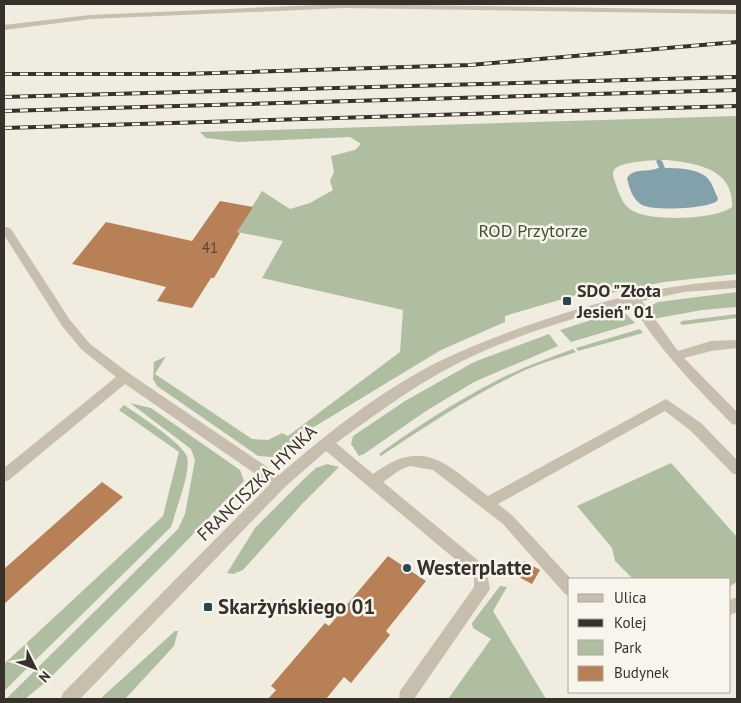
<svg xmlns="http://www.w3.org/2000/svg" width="741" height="703" viewBox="0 0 741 703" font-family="'PT Sans',sans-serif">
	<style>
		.green { fill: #afbea1; fill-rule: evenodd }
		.water { fill: #82a1aa }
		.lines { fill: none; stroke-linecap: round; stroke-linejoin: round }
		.stream { fill: #82a1aa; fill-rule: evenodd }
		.building { fill: #b88056 }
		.minor { fill: #c7bead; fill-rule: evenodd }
		.rail-casing { stroke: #37312b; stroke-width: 4 }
		.rail { stroke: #f8f5ec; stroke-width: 2.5; stroke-dasharray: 8; stroke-linecap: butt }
		.poi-dot { fill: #254853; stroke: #f8f5ec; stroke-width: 2 }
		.labels { text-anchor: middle; stroke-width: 5; stroke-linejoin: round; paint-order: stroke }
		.number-label { font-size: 15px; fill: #574536 }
		.park-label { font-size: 18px; fill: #405231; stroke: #f8f5ec }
		.poi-label { font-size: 18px; font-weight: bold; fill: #37312b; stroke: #f8f5ec; text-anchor: start }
		.street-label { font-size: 18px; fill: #37312b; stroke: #f8f5ec }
		.near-poi-label { font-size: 21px; font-weight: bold; fill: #37312b; stroke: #f8f5ec; text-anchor: start }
	</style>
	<rect width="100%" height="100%" fill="#f0ece0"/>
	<g class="green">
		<path d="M737,116V274L664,282L611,293L609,290L583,297L580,294L505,316V322L441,350L304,433L273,457L258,456L157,386L153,379L154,362L166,356L155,374L252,439L268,440L282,433L288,436L400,352L403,310L262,278L283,241L237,232L262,191L290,209L310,203L333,190L330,181L334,172L331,156L355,150L361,144L350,137L239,142L206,138L200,132ZM666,160C695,163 734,168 732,207C715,220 653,221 635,212C624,207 621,198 617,188C616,183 611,175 614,170C619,161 656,160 666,160Z"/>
		<path d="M737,292V307L702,310L653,319L650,315V306L658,302Z"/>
		<path d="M616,312L626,314L635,323L571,342L560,330Z"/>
		<path d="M737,314V318L682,325L680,323L682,321Z"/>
		<path d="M640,329L643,333L578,351L576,348Z"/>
		<path d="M549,334L558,346L474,382L426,411L364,454L359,456L351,444L353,436L405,401L474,362Z"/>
		<path d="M573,349L576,352C557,359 537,364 519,373C470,397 426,426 381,456L379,454C415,428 453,403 492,383C518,369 546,359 573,349Z"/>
		<path d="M130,403L151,408L240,470L244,481L171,557L48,680L25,699H6L178,529L185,514L195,460L191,449Z"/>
		<path d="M124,405C137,414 184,444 187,457C191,471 177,506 173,521L171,527L4,691V664L163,516L179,452L119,410Z"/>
		<path d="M671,463L737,537V582L730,586V579H633L615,561L612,548L577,506Z"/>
		<path d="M327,464L339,467L302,504L243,570L233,574L227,573L255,528L307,476L316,468Z"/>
		<path d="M500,586L507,587L493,611L546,699H448L491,639L473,628L472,623Z"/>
		<path d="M175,631H178L174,646L125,699H100Z"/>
	</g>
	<path class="water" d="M658,168C672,168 700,167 709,180C713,185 715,193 718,198L717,201C706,209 654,211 642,205C633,200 629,188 627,178C634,167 648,173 658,168Z"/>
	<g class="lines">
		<path class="stream" d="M659,159L662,161L665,168L664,169L662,170L659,168L656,161Z"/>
	</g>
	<g class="building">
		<path d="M220,201L253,207L237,232L240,233L214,278H211L192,308L157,301L166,287L72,264L106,222L192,241Z"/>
		<path d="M102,482L123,497L4,604V569Z"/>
		<path d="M388,556L426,581L386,631L390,635L351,683L344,677L326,699H268L276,690L271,686L325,623L329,626Z"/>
		<path d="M524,561L540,570L532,584L515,575Z"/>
	</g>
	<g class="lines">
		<g class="minor">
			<path d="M339,4L737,10V14L344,8L90,19L4,30V25L90,15Z"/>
			<path d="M7,227L11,229L70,320L90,344L130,374L279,475C328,433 381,390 440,361C466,348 493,338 520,328C591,303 662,284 737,280V288L684,292L642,301L678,351L711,341L737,340V348L711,351L684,358L737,412V425L732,424C695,386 658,349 631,303C571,318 502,339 447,369C408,390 372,417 336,443L373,474C424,436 446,464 488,496L666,399L701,423L737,460V475L732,473L691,431L665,411L498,504L513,516L571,579L570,596L565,594L503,524L433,470L410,466L400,470L383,482L486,567L490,589L414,699H399L400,691L474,587V575L326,451L285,487L80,699H61L63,693L270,484L125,384L9,480L4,482V468L116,377L82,350L62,326L4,235V228Z"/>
			<path d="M737,597V612L730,615V600Z"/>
		</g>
		<defs>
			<g id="rail">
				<path d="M4,74H184L470,65L737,42"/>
				<path d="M4,97L737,77"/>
				<path d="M4,111L737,90"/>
				<path d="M4,128L737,106"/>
			</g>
		</defs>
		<use href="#rail" class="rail-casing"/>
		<use href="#rail" class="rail"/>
	</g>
	<g class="poi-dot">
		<rect x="562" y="296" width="10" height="10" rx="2.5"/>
		<circle cx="407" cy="568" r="5"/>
		<rect x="203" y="602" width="10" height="10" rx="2.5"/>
	</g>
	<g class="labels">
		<g class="number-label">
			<text x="210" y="253">41</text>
		</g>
		<g class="park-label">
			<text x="533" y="237">ROD Przytorze</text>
		</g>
		<g class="poi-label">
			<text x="577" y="297">SDO "Złota<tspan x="577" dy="21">Jesień" 01</tspan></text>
		</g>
		<g class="street-label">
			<text transform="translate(257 483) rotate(-44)" y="6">FRANCISZKA HYNKA</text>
		</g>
		<g class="near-poi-label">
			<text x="417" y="575">Westerplatte</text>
			<text x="218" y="614">Skarżyńskiego 01</text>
		</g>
	</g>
	<rect width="741" height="703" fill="none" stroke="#37312b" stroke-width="10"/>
	<rect x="568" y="578" width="162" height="115" fill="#f8f5ec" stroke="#aba79f"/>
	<rect x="578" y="594" width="25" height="8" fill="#c7bead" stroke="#aba79f"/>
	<text x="614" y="603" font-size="15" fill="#37312b">Ulica</text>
	<rect x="578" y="619" width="25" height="8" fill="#37312b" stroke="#aba79f"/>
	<text x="614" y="628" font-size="15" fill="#37312b">Kolej</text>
	<rect x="578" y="640" width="25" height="15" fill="#afbea1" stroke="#aba79f"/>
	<text x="614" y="653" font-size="15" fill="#37312b">Park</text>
	<rect x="578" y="666" width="25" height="15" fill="#b88056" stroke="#aba79f"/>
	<text x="614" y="678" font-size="15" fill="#37312b">Budynek</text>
	<g transform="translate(35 668) rotate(132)" stroke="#f8f5ec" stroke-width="4" paint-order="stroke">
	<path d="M0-4L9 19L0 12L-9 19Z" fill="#37312b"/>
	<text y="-8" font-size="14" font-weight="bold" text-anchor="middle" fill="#37312b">N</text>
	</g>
</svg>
